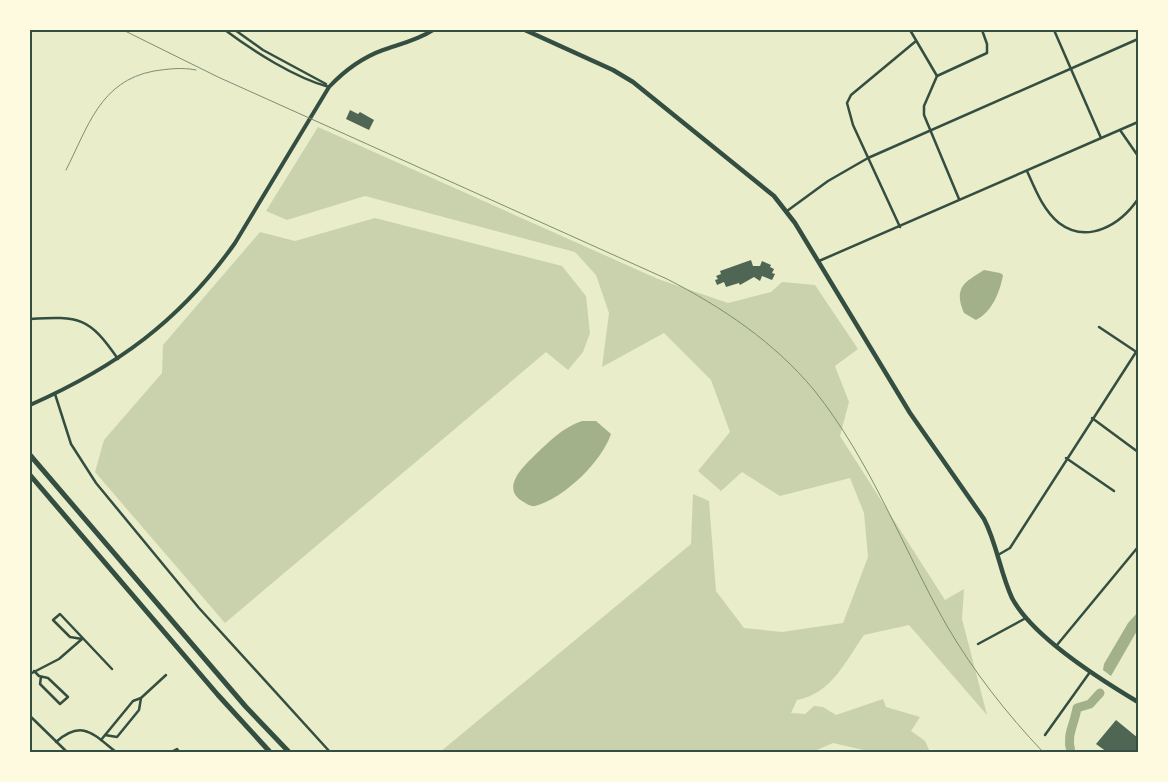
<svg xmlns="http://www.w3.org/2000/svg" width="1168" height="782" viewBox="0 0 1168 782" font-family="Georgia,serif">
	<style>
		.green { fill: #cad2ad }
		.water { fill: #a3b18a }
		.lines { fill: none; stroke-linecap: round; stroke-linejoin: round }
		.river { stroke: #a3b18a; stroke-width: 9 }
		.building { fill: #4f6655 }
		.minor { stroke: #344e41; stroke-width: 2.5 }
		.tertiary { stroke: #344e41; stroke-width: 4 }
		.primary { stroke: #344e41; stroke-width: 4.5 }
		.motorway { stroke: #344e41; stroke-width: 5 }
		.rail { stroke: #7c8e77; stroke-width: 1 }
		.neatline { fill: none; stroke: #344e41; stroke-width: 2 }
	</style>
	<rect width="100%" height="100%" fill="#e9edc9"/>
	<g class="green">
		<path d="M318,127L658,279L728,303L771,292L782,282L815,285L858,349L835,366L849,402L840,436L945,600L964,589L962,619L987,715L909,625L864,635C845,662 831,694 797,700L791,713L805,714L814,706L823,707L836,715L883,699L886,707L920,717L911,731L925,741L930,752H872L833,743L812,752H440L691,544L693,494L709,501L716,591L744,628L782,632L843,623L868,557L864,513L850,478L780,496L742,472L721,491L698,471L730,432L711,380L664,333L602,367L609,313L596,275L575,252L365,196L287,220L266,211Z"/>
		<path d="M375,218L562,266L586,296L590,333L583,352L568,370L546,352L225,623L95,472L104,440L162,373L163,345L260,232L295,241Z"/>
	</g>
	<g class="water">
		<path d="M984,270L1000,273L1003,275C1000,292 992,312 976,320L964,313C953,287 965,282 984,270Z"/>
		<path d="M582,421H596L611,434C602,461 565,498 535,506C530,507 526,503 522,501C500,487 525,465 536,454C551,440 562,428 582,421Z"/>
		<path d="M1138,612V629L1111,676L1103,670L1104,664L1128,623Z"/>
	</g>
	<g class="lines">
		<path class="river" d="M1071,752C1066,735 1074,726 1077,708L1090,704L1100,693"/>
	</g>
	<g class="building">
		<path d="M350,110L358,114L360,112L374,120L369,130L346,119Z"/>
		<path d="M751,260L753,266H760L762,261L771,265L770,267L774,269L772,273L775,274L772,280L762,276L760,281L754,277L740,285L739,283L726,287L724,282L717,285L715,280L718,279L716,276L721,274L720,271Z"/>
		<path d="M1116,720L1138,738V752H1107L1096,744Z"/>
	</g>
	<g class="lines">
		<g class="minor">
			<path d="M225,30C253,51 295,78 329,87"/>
			<path d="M235,30L263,50L326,84"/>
			<path d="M910,30L937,76"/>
			<path d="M1054,30L1101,138"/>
			<path d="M937,76L924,106V115L959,199"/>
			<path d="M937,76L987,53V44L982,30"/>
			<path d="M1120,130L1138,156"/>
			<path d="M1027,171C1035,189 1043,210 1059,223C1088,245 1121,224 1138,199"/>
			<path d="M787,211L828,181L868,158L1138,39"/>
			<path d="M900,227L853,125L847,103L851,95L916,41"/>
			<path d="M819,261L1138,122"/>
			<path d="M30,319C80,316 89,317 118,359"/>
			<path d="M1099,327L1138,353"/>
			<path d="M55,394L71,444L96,483L199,608L330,752"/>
			<path d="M1092,418L1138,452"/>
			<path d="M1066,458L1114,491"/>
			<path d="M998,555L1010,548L1138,349"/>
			<path d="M82,639L70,637L53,620L60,614L112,669"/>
			<path d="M978,644L1026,618"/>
			<path d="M1057,645L1138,547"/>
			<path d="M34,671L39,676L48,678L68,697L60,704L40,684L41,677"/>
			<path d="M30,674L59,659L82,639"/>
			<path d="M30,716L67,752"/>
			<path d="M105,735L117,737L139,710L141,698"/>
			<path d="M1045,735L1090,672"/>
			<path d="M101,740L133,701L141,698L166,675"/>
			<path d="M56,742C82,719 93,734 116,752"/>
			<path d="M171,752L177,749L179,752"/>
		</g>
		<path class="tertiary" d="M30,405C116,367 180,321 235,243L329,87C345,70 361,58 383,50C400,44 418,40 433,30"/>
		<path class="primary" d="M525,30L613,70L633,82L774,196L795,223L910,413L984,519C997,544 1000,572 1012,598C1032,636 1101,680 1138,702"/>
		<g class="motorway">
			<path d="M30,455L246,707L289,752"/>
			<path d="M30,475L218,695L270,752"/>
		</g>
		<g class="rail">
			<path d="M123,30L218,77L667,279C722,307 774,342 814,390C871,461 902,547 947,626C974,672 1006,713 1043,752"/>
			<path d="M66,170C88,127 100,81 154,71C168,69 182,67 196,70"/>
		</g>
	</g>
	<rect width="1168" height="782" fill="none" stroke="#fefae0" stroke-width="62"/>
	<rect x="31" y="31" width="1106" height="720" class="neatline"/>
</svg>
